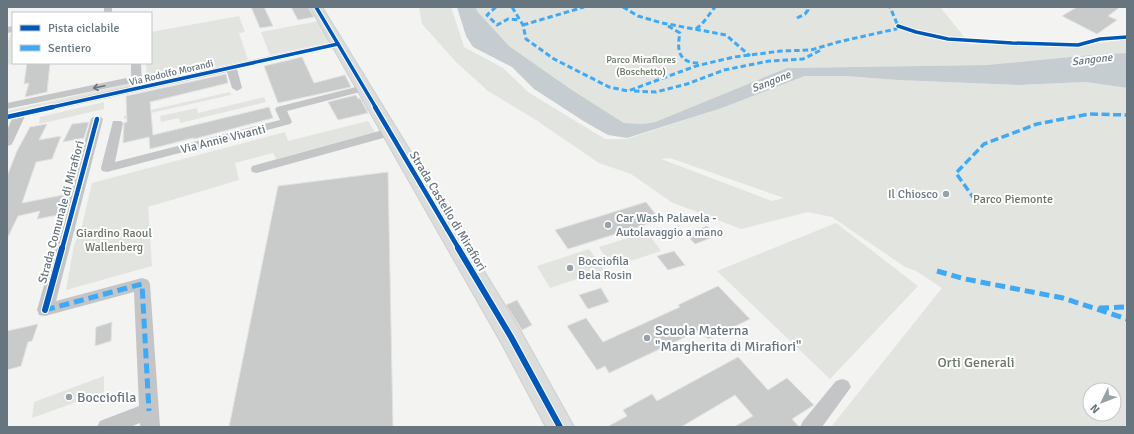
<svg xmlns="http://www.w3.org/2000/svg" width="1134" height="434" viewBox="0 0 1134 434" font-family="Signika,sans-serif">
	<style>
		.green { fill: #e2e4e0; fill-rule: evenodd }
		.water { fill: #c6cdd0 }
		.building { fill: #c9caca; stroke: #e2e2e2 }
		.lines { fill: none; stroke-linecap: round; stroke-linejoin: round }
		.secondary-casing { stroke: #cecfcf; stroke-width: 2 }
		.street { fill: #c4c5c6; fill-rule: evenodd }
		.secondary { fill: #dbdcdc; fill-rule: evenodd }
		.quiet-far2 { stroke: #3fa9f5; stroke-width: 3; stroke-dasharray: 5.5 3; stroke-linecap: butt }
		.quiet-far1 { stroke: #3fa9f5; stroke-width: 3.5; stroke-dasharray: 8 3.5; stroke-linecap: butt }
		.quiet { stroke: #3fa9f5; stroke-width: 5; stroke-dasharray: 10 5; stroke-linecap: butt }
		.cycleway-far2-casing { stroke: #fff; stroke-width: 5.5 }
		.cycleway-far1-casing { stroke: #fff; stroke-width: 7 }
		.cycleway-casing { stroke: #fff; stroke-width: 8 }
		.cycleway-far2 { stroke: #0057b8; stroke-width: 3.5 }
		.cycleway-far1 { stroke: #0057b8; stroke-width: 4.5 }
		.cycleway { stroke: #0057b8; stroke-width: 6 }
		.oneway { stroke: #67757e }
		.poi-dot { fill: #98a1a7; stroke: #fff; stroke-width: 1.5 }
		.labels { text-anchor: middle; stroke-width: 4; stroke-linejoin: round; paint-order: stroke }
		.far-park-label { font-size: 10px; fill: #697665; stroke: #fff }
		.far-street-label { font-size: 10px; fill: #67757e; stroke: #fff }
		.far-water-label { font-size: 11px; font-style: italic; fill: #63757b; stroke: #fff }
		.street-label { font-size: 12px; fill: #67757e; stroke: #fff }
		.poi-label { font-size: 12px; fill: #67757e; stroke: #fff; text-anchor: start }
		.park-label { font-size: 12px; fill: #697665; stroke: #fff }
		.near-poi-label { font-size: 14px; fill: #67757e; stroke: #fff; text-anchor: start }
		.near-park-label { font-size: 14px; fill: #697665; stroke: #fff }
	</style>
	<rect width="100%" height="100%" fill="#f3f3f2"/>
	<g class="green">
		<path d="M419,7H451L464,47L503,68L528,92L605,139H627L722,108L805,76H846L897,80L1019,85L1086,82L1127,88V427H831L942,288L916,271L905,267L832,217L808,212L741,229L671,202L631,174L599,163L536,120L488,91L456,62L422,24ZM670,158L784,198L772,201L661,159ZM1090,390H1114V414H1090Z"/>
		<path d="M476,7H940L970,44L1075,47L1127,39V53L1101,54L987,65L787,68L655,122L643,124L624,123L572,90L509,46L477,11Z"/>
		<path d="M239,16L245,32L239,33L248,60L147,82L146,63H151V32Z"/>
		<path d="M319,21L331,42L270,55L261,32Z"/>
		<path d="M13,32V63H16L7,65V45L11,33Z"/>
		<path d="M128,84L131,87L7,114V111Z"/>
		<path d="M230,92L231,95L124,119V116Z"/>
		<path d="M264,97L266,102L180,123L179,118L161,122L160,116L197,108L198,113Z"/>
		<path d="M104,102V109L39,124L40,117Z"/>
		<path d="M368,121L375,132L276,159L273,153L235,163L239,180L148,207L152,266L66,290L74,245L81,230L92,183L285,132L288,141Z"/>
		<path d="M836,223L918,286L830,379L717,271Z"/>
		<path d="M647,232L661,251L612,267L599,247Z"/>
		<path d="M589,249L604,270L550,288L537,266Z"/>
		<path d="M104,376V392L32,418L34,402Z"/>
	</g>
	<path class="water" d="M457,7H476L477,11L509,46L572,90L624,123L643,124L655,122L787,68L987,65L1101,54L1127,53V88L1086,82L1019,85L897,80L846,76H805L722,108L627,138L608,135L585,122L534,89L512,67L473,47L466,36Z"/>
	<g class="building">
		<path d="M251,7H264L273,26L260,28Z"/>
		<path d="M291,7H308L314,17L298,20Z"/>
		<path d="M1077,7H1120L1108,16L1117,20L1097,34L1062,16Z"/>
		<path d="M302,57L314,83L345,75L351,87L278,103L264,66Z"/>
		<path d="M27,63H50L47,92L25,97L29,83L24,84Z"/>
		<path d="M226,74L228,83L150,102L153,135L269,107L273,118L194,139L193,138L150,149L149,137L123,143L124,123L127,122L126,96Z"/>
		<path d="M356,95L358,99L360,98L368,113L338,120L328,102Z"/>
		<path d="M89,122L84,138L63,142L72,124Z"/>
		<path d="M47,124L39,140L61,136L52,159L36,162L22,203L68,194L63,214L37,219L40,211L18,216L7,239V176L17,151L30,127Z"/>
		<path d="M388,172L393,427H229L278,186Z"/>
		<path d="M646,202L660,220L568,249L555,230Z"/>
		<path d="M707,226L716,236L695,244L686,234Z"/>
		<path d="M674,251L685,265L668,270L657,256Z"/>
		<path d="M718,286L750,319L708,339L700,330L609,373L605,366L597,370L567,326L586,318L603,342L680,307L678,305Z"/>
		<path d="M601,288L609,302L588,309L579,295Z"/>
		<path d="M517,300L532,325L522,330L506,305Z"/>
		<path d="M112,322L111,341L95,346L96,327Z"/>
		<path d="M38,324L32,341L28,342L21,366L7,370V331Z"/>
		<path d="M738,357L768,390L787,378L814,405L792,419L799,427H734L753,416L735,395L681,427H607L627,416L623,410L652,394L657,401Z"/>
	</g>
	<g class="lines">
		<defs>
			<path id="secondary" d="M310,7H322L520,330L574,427H546L502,344Z"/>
		</defs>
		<use href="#secondary" class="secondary-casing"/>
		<g class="street">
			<rect x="104" y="7" width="8" height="6"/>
			<path d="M13,26V32L7,33V27Z"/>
			<path d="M338,41L343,44L341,46L237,69L242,88L237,91L232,88L227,72L25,116L13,142L11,145L7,146V130L12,119L7,120V114L132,86V83L7,109V103L131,77V63H141L142,84Z"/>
			<path d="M364,85L369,88L368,90L287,111L292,122L290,124L107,172L102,171L101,168L113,121H121L123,123L115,162L280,120L275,109L277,107Z"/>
			<path d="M97,116L101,117L103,119L56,301L142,278L148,280L150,284L160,427H140V423L130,427H97L100,421L139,406L134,292L45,316L39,315L37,310L91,119L93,117Z"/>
			<path d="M390,128L394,129L396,132L394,135L257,173L252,172L251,169L252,166Z"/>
			<path d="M842,379L848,381L851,387L822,427H800L803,421L836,381Z"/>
		</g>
		<use href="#secondary" class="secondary"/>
		<g class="quiet-far2">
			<path d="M496,7L487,15L497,25L508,19L520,20"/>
			<path d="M512,7L523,25L526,39L554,59L609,87L628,91L696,66L734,57L781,51L811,50L838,42L896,29L898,26L890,7"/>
			<path d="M623,7L638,16L662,23L726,35L750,56"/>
			<path d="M797,18L805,14L808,10L806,7"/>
			<path d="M523,25L584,7"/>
			<path d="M668,26L680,33C676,52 680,64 701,63"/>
			<path d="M696,29L702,24L715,7"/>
			<path d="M634,91L656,92L687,84L724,70L769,61L803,59L821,50"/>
		</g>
		<path class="quiet-far1" d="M975,200L956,173L984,144L1037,124L1089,114L1127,115"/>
		<g class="quiet">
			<path d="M937,271L965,279L1063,298L1127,319"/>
			<path d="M1099,308L1127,307"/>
			<path d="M45,310L142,284L149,411"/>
		</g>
		<defs>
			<g id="cycleway-far2">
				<path d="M316,7L376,108"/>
				<path d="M898,26L916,32L948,39L1012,43L1078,45L1100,39L1127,37"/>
				<path d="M48,108L338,44"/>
			</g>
			<g id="cycleway-far1">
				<path d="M375,107L459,249"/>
				<path d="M7,117L53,107"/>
				<path d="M62,249L97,119"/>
			</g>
			<g id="cycleway">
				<path d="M458,248L511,337L560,427"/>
				<path d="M45,310L62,248"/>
			</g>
		</defs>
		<use href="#cycleway-far2" class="cycleway-far2-casing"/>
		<use href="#cycleway-far1" class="cycleway-far1-casing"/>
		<use href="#cycleway" class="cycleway-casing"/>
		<use href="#cycleway-far2" class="cycleway-far2"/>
		<use href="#cycleway-far1" class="cycleway-far1"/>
		<use href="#cycleway" class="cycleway"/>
	</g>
	<defs><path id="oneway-shaft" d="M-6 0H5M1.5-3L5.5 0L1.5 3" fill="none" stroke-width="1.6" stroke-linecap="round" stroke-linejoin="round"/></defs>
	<use class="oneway" href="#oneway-shaft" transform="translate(99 87) rotate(168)"/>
	<g class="poi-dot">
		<circle cx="946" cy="194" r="4"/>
		<circle cx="608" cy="225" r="4"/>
		<circle cx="570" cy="268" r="4"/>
		<circle cx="647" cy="338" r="4"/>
		<circle cx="69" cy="397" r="4"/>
	</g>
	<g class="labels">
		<g class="far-park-label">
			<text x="641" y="63">Parco Miraflores<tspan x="641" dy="12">(Boschetto)</tspan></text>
		</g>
		<g class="far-street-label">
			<text transform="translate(171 72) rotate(-13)" y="4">Via Rodolfo Morandi</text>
		</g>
		<g class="far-water-label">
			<text transform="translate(1092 59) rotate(-7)" y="4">Sangone</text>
			<text transform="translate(771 81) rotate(-22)" y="4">Sangone</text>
		</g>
		<g class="street-label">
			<text transform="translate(223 139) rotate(-14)" y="4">Via Annie Vivanti</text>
			<text transform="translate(448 211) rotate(59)" y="4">Strada Castello di Mirafiori</text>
			<text transform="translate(61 212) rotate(-75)" y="4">Strada Comunale di Mirafiori</text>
		</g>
		<g class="poi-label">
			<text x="938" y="198" text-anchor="end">Il Chiosco</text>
			<text x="616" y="222">Car Wash Palavela -<tspan x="616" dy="14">Autolavaggio a mano</tspan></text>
			<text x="578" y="265">Bocciofila<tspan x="578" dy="14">Bela Rosin</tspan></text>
		</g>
		<g class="park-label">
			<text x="1013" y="203">Parco Piemonte</text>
			<text x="114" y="237">Giardino Raoul<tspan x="114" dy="14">Wallenberg</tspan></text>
		</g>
		<g class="near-poi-label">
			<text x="655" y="335">Scuola Materna<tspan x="655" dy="16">"Margherita di Mirafiori"</tspan></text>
			<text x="77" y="402">Bocciofila</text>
		</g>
		<g class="near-park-label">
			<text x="976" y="367">Orti Generali</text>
		</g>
	</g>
	<rect width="1134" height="434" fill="none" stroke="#67757e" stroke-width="16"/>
	<rect x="12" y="12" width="140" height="52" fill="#ffffff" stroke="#c2c8cb"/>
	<rect x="20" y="25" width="20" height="6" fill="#0057b8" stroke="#c2c8cb"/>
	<text x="48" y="32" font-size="12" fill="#67757e">Pista ciclabile</text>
	<rect x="20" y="45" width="20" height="6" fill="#3fa9f5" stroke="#c2c8cb"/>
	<text x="48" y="52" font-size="12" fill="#67757e">Sentiero</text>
	<g transform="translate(1102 402) rotate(227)"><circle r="19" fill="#ffffff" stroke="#c2c8cb"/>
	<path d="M0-3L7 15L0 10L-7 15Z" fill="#98a1a7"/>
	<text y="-6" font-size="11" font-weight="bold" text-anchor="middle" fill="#67757e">N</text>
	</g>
</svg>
